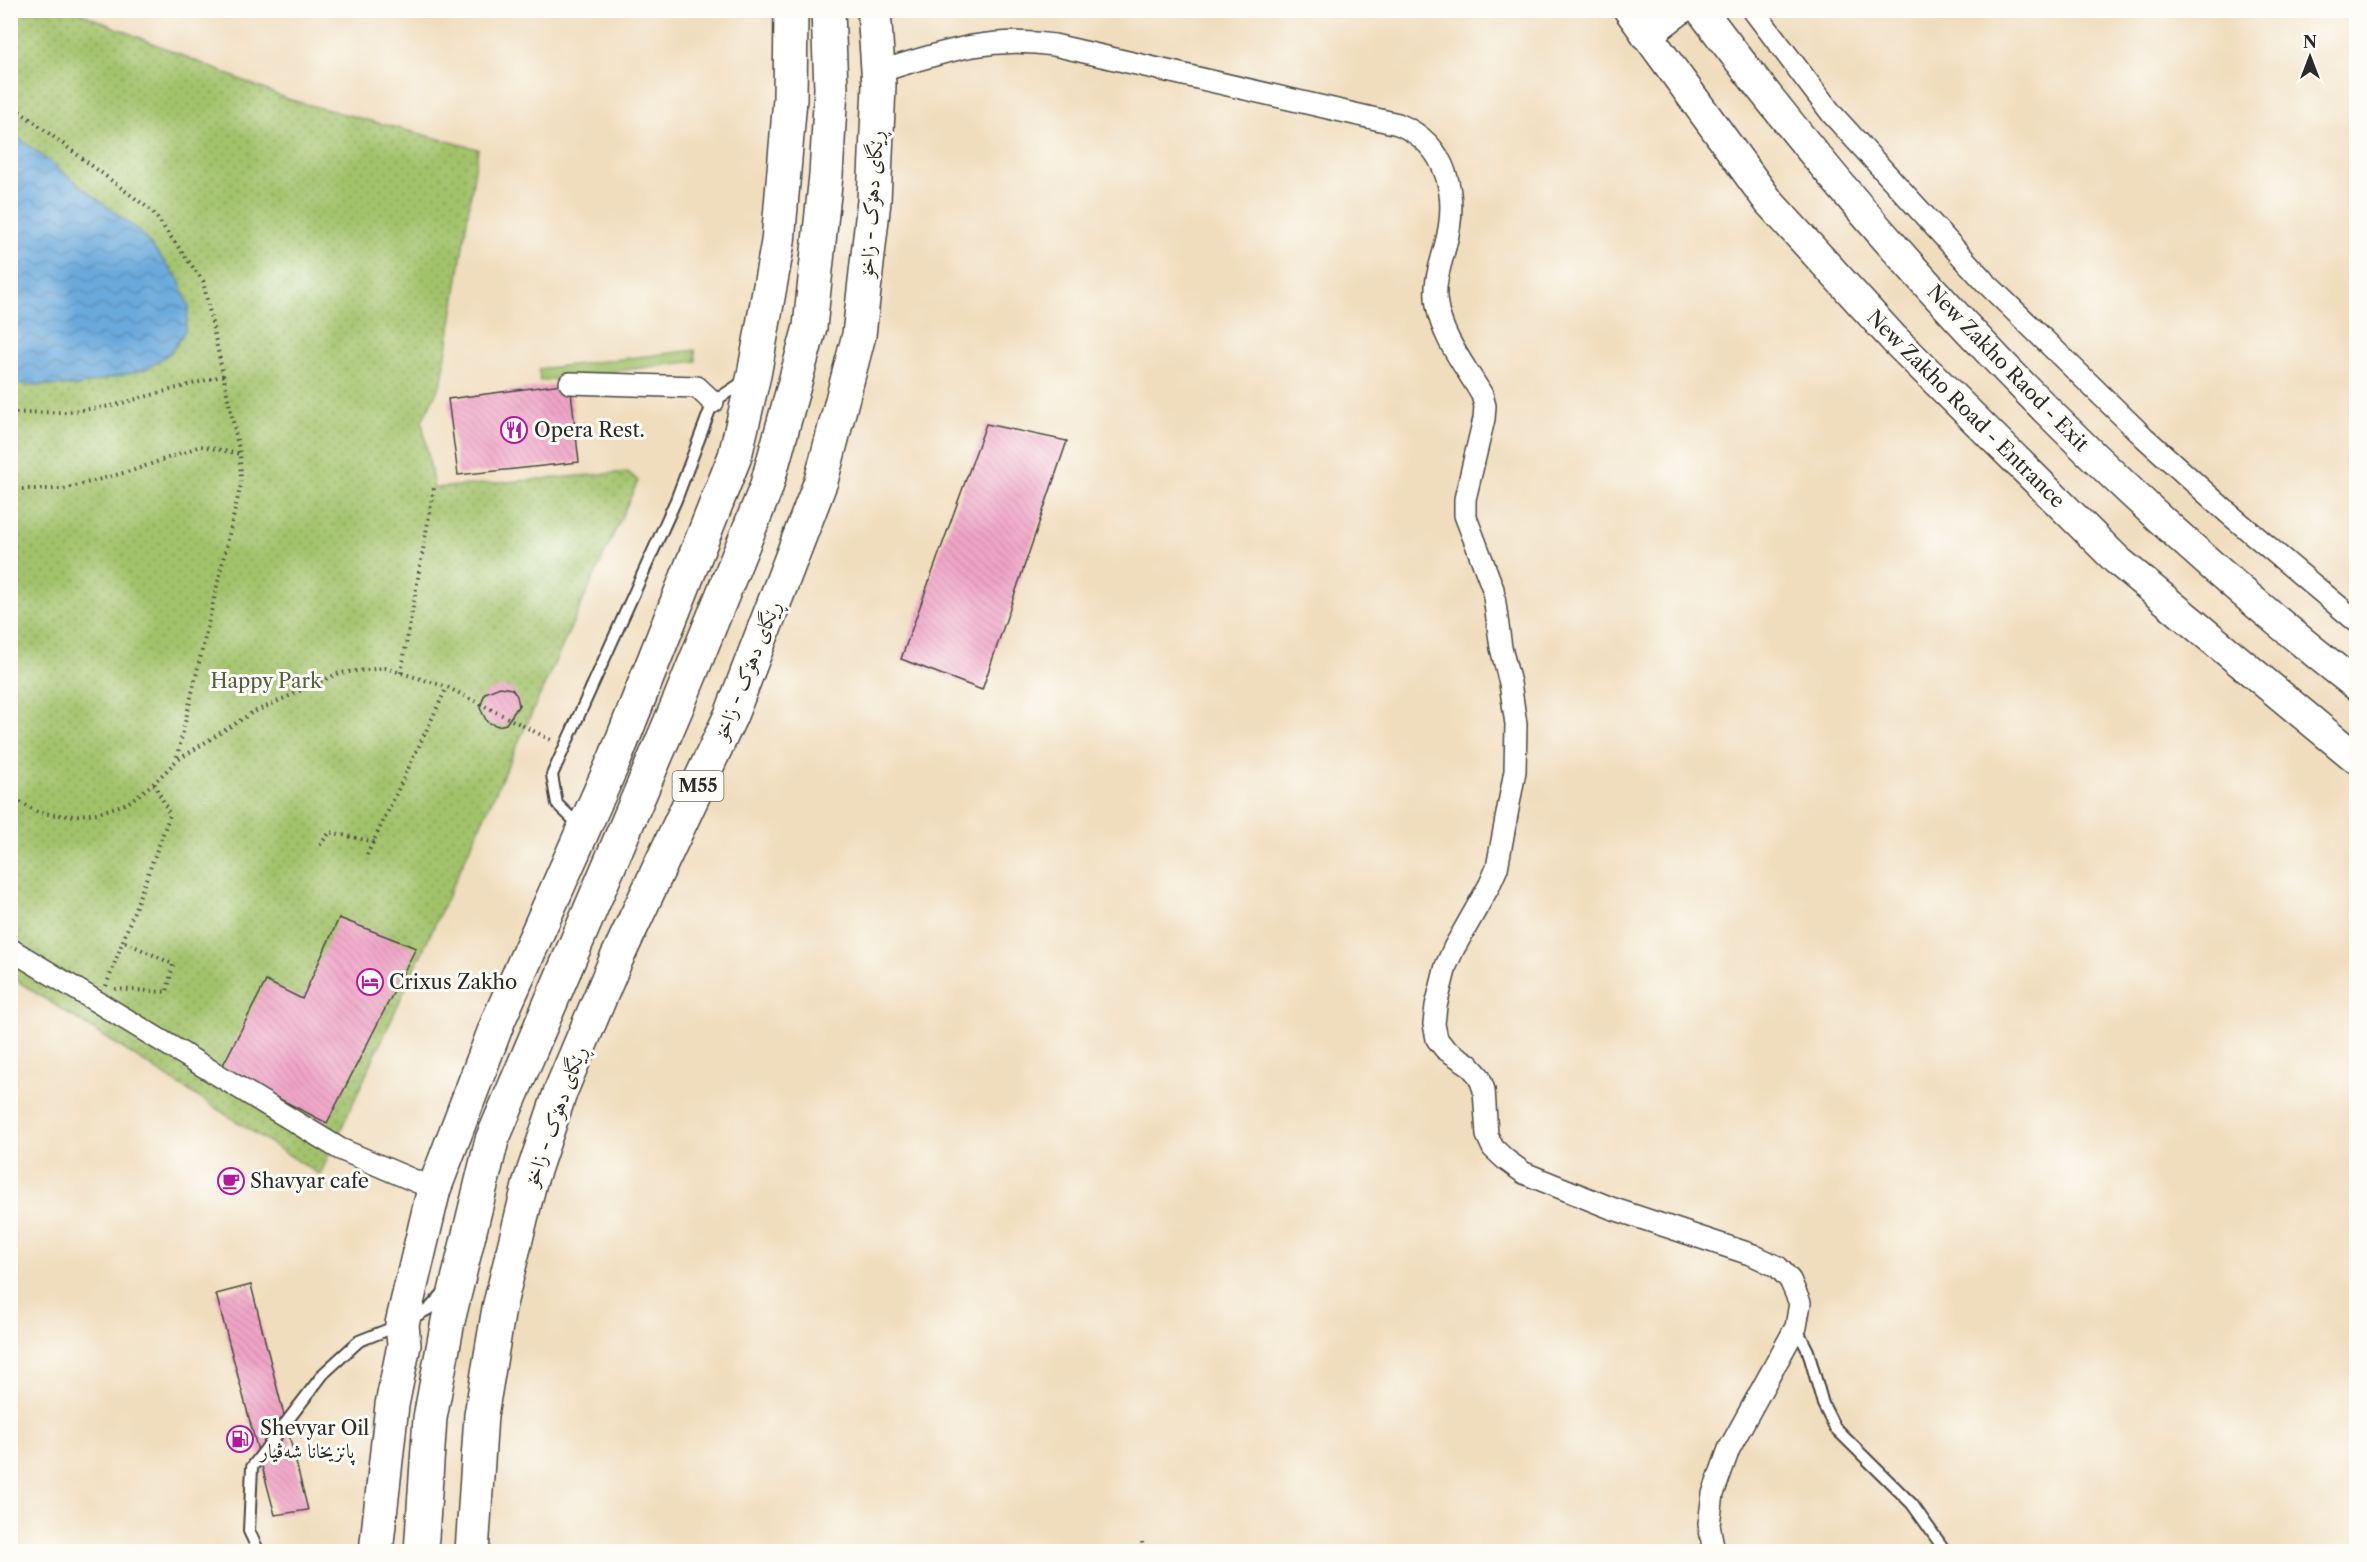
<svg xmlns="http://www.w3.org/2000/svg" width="2367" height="1562" viewBox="0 0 2367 1562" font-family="'Libre Caslon Text',Amiri,serif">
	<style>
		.park { fill: url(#park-dots); stroke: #66764b; stroke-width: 1.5 }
		.garden { fill: #a2c26b; stroke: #66764b; stroke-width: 1.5 }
		.water { fill: url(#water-waves); stroke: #4a6a84; stroke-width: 1.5 }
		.building { fill: url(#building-back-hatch) }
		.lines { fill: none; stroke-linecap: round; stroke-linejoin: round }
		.lane-casing { stroke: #494641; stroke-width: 14 }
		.street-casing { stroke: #494641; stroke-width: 24 }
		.secondary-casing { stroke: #494641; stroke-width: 33 }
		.highway-casing { stroke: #494641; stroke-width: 36 }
		.path { stroke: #494641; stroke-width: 4; stroke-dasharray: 1.5 4.5; stroke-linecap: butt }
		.lane { stroke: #fff; stroke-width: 10 }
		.street { stroke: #fff; stroke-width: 21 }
		.secondary { stroke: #fff; stroke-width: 30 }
		.highway { stroke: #fff; stroke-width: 33 }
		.labels { text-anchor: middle; stroke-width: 6; stroke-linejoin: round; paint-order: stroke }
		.shield { fill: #fdfcf7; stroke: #6a6a68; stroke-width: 1.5 }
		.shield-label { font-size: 18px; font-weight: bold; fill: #2b2b2b }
		.street-label { font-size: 20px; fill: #2b2b2b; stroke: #fdfcf7 }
		.poi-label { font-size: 20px; fill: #2b2b2b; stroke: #fdfcf7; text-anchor: start }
		.park-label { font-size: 20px; fill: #556041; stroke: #fdfcf7 }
	</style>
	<defs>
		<pattern id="park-dots" width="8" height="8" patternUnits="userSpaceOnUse" patternTransform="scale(1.5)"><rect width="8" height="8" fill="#a2c26b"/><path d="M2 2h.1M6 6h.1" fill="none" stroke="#849e58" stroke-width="1.8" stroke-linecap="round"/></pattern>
		<pattern id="water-waves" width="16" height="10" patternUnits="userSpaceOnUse" patternTransform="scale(1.5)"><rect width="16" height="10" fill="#69a9dc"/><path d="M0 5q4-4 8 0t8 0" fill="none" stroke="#578ab3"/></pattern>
		<pattern id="building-back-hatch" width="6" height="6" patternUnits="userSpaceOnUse" patternTransform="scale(1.5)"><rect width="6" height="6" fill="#f0a4c6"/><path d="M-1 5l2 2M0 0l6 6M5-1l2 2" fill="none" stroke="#ce8daa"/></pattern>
	</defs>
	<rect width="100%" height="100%" fill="#fdfcf7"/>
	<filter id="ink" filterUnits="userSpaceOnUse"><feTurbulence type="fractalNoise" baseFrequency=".0167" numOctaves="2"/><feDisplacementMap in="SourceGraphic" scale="12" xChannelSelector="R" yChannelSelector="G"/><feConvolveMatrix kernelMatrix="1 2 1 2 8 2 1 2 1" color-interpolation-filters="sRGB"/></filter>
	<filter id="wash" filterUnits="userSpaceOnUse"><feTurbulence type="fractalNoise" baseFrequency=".008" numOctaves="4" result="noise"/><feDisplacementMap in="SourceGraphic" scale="24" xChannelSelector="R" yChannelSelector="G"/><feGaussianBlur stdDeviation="1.35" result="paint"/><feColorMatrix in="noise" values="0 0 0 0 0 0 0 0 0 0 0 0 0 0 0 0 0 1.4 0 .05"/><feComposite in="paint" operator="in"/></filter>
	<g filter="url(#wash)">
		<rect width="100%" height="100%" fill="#f0ddbd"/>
		<path class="park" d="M10,11H76L287,99L478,149L442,381L422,421L434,488L628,472L638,481L320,1175L11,977Z"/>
		<path class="garden" d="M695,350L696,361L540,381L539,369Z"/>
		<path class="water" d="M10,131L140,232L178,278L189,306L185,331L171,352L147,369L77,386L11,384Z"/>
		<g id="blocks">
			<g class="building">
				<path d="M570,383L579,462L458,475L448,399Z"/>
				<path d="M986,424L1067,441L982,690L901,659Z"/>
				<path d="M500,687L512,689L517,696L519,705L506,724L498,726L487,722L480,708L485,693Z"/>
				<path d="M339,918L416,948L327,1123L221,1069L266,981L302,999Z"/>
				<path d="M251,1285L308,1510L275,1515L216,1294Z"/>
			</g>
		</g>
	</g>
	<g filter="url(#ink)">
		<use href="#blocks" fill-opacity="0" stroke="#494641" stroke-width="1.5"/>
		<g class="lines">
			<defs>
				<g id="lane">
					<path d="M581,827L557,804L552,775L676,500L713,402L746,380"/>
					<path d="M411,1319L429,1309L445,1291"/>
					<path d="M1796,1327L1808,1351L1823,1404L1835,1428L1912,1504L1946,1552"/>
					<path d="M259,1552L249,1531L252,1467L324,1373L359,1341L397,1326"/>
				</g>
				<g id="street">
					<path d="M1753,10L1832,114L1985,282L2145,438L2228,513L2356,621"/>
					<path d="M878,72C941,53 987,35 1054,45L1398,124C1449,145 1459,197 1445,247C1440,267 1433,284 1437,305C1442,338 1466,367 1482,395L1485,406L1484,419L1465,499V515L1493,589L1501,648L1510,683L1516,724L1515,771L1497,868L1489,886L1454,948L1446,966L1436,1006L1434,1024L1437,1039L1445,1049L1468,1064L1479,1076L1484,1090L1487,1135L1493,1148L1506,1160L1524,1173L1611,1208L1753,1255L1778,1267L1790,1280L1800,1303L1796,1327L1729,1449L1713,1494L1709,1524L1714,1552"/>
					<path d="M570,383L697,387L713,402"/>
					<path d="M10,949L340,1149L434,1189"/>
				</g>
				<g id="secondary">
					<path d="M1629,10L1769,202L1894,339L2117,560L2356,758"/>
					<path d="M1701,10C1891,263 2107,490 2356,685"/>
					<path d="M1646,35L1679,10"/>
				</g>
				<g id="highway">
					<path d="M376,1552L392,1405L404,1345L402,1324L434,1189L499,1019L616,756L735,456L754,375L778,242L790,99L791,10"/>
					<path d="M421,1552L430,1418L448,1321L492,1140L679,702L766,488L810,327L826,175L831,89L828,10"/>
					<path d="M472,1552L481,1415L499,1308L530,1182L561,1090L615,962L731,715L821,481L859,335L874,201L879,85L874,10"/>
				</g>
			</defs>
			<use href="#lane" class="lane-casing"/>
			<use href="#street" class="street-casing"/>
			<use href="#secondary" class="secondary-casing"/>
			<use href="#highway" class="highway-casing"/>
			<g class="path">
				<path d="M10,104L152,211L203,281L240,454L241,484L176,761"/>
				<path d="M10,413L66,412L111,406L225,375"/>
				<path d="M10,489H64L134,470L201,446L240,454"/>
				<path d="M401,673L434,488"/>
				<path d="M10,796L39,813L69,816L98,813L128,803L154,783L176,761L250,714L339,673L385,668L447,687L553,741"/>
				<path d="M320,845L330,832L374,842"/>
				<path d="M367,855L447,687"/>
				<path d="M106,986L170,815L154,783"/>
				<path d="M115,989L167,992L173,964L123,941"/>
				<path d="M1142,1542L1143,1552"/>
			</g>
			<use href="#lane" class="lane"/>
			<use href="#street" class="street"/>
			<use href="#secondary" class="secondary"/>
			<use href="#highway" class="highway"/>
		</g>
	</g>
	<defs>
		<symbol id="restaurant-ring" viewBox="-11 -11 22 22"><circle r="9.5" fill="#fdfcf7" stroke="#b5179e" stroke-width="1.5"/><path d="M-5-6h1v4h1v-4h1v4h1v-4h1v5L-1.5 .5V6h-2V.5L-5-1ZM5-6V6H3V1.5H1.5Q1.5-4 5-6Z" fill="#b5179e"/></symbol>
		<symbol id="hotel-ring" viewBox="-11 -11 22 22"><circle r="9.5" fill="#fdfcf7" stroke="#b5179e" stroke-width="1.5"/><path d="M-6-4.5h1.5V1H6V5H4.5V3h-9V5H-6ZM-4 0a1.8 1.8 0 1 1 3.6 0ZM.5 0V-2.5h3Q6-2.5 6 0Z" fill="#b5179e"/></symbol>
		<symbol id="cafe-ring" viewBox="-11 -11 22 22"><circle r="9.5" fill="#fdfcf7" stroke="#b5179e" stroke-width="1.5"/><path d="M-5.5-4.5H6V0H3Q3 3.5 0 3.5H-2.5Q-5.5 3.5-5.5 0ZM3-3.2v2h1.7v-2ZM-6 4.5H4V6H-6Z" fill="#b5179e"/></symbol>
		<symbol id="fuel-ring" viewBox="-11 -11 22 22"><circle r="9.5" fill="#fdfcf7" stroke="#b5179e" stroke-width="1.5"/><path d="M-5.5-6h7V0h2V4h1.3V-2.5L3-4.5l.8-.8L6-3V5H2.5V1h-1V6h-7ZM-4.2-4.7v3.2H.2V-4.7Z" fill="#b5179e"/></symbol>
	</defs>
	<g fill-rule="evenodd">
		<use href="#restaurant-ring" x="499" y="415" width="30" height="30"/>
		<use href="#hotel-ring" x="355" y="967" width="30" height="30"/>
		<use href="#cafe-ring" x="216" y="1166" width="30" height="30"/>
		<use href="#fuel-ring" x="225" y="1424" width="30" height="30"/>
	</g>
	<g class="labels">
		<rect class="shield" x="672.5" y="771" width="51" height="30" rx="4.5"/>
		<g class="shield-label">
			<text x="698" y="792">M55</text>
		</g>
		<g class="street-label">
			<text transform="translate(871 204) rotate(-86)" y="7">ڕێگای دهۆک - زاخۆ</text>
			<text transform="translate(2008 368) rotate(46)" y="7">New Zakho Raod - Exit</text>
			<text transform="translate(1966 409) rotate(45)" y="7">New Zakho Road - Entrance</text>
			<text transform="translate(747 670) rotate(-68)" y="7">ڕێگای دهۆک - زاخۆ</text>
			<text transform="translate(555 1116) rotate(-70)" y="7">ڕێگای دهۆک - زاخۆ</text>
		</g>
		<g class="poi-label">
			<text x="534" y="437">Opera Rest.</text>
			<text x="389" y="989">Crixus Zakho</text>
			<text x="250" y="1188">Shavyar cafe</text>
			<text x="260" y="1435">Shevyar Oil<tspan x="260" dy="23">پانزيخانا شەڤيار</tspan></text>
		</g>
		<g class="park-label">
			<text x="266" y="688">Happy Park</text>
		</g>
	</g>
	<rect width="2367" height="1562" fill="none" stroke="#fdfcf7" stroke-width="36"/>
	<g transform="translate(2310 57)" stroke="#fdfcf7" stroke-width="4.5" paint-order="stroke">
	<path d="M0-4.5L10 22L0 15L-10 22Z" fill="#2b2b2b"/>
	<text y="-9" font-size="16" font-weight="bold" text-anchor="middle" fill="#2b2b2b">N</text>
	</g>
</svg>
